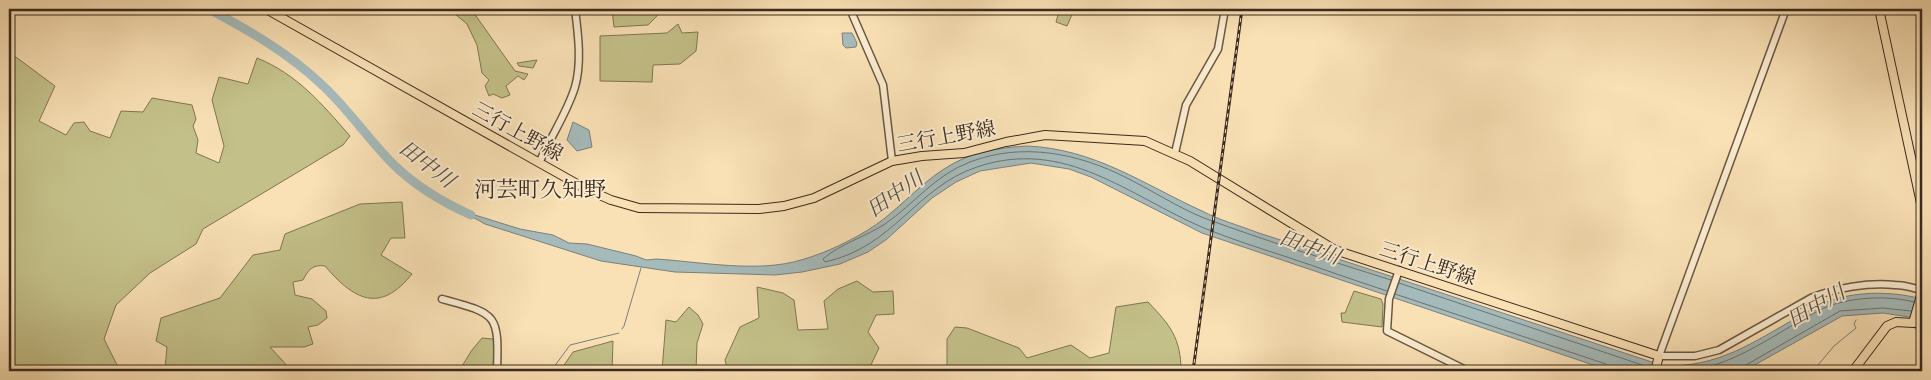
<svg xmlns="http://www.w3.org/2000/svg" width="1931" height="380" viewBox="0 0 1931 380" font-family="'Sorts Mill Goudy','Noto Serif JP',serif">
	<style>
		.green { fill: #c4c089; stroke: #807554 }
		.water { fill: #a5baba; stroke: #7b807c }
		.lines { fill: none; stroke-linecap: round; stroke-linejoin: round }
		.shore { stroke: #70726c; stroke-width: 1 }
		.stream { stroke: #7b807c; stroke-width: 1 }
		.river { stroke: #a5baba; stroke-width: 9 }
		.minor-casing { stroke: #6a5844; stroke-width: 9 }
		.major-casing { stroke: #3b2a1e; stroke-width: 10 }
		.minor { stroke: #fbebcf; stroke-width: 6 }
		.major { stroke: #f9e0b5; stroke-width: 8 }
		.rail-casing { stroke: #3b2a1e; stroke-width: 3 }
		.rail { stroke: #fbebcf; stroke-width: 1; stroke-dasharray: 4; stroke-linecap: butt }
		.labels { text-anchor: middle; stroke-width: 4; stroke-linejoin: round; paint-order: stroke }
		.street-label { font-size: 20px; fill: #3b2a1e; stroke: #fbebcf }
		.water-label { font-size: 21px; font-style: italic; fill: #564e45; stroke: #fbebcf }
		.quarter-label { font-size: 22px; fill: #3b2a1e; stroke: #fbebcf }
	</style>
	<rect width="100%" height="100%" fill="#f9e0b5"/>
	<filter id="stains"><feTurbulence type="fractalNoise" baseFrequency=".004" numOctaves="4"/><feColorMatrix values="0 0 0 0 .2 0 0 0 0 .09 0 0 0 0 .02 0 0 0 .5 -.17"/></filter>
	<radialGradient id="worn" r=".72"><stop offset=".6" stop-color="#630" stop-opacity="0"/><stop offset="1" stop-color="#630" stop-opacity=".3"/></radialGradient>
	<g class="green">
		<path d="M449,9H471L515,71L528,74L524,80L518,76L506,86L510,95L502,98L493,94L489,96L485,86L489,80L482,73L477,45L467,24Z"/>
		<path d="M612,9H664L648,25L614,27Z"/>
		<path d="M1068,9L1074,10L1067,26L1056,22L1058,15Z"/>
		<path d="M678,24L682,33L698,32L696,51L680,64L653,65L652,82L600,81V36L667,33Z"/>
		<path d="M9,52L55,86L39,121L66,135L74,123L84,122L90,131L110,138L121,111L143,112L152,98L192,105L196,119L193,126L198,140L196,153L219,163L224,146L212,100L219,77L248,84L257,58C297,74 322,104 350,136L343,145L203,229L196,244L150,273L116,305L104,339L120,371H9Z"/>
		<path d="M537,60L533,68L519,66L517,63Z"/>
		<path d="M402,202L405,238H391L381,255L412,274C380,314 354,300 325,266C313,264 308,270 303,280L293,282L295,295L312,299L326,311L327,318L318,325L308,327L313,344L304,347H270L292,371H161L165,369L167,347L156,341L161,318L220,298L253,255L280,250L285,234L360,204Z"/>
		<path d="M857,281L873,292L893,291L894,314L876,315L868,332L879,348L868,371H728L725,360L740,327L759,318L757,287L783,293L794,300L798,330L828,329L824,301L838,289Z"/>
		<path d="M1354,291L1381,299L1383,304L1382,327L1342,322L1341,313H1345Z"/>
		<path d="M1148,302C1170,325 1181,338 1181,371H947V339L955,327L967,328L1019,348L1027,358L1071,345L1090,358L1109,353L1116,307Z"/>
		<path d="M689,307L698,315L703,324L697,343L696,371H662L666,320L676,322Z"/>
		<path d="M482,338L493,339L496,347L494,371H459L472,350Z"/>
		<path d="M613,341L612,371H560L573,352Z"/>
	</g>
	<g class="water">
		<path d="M842,33H852L857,43L856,47L846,48L843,45Z"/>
		<path d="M573,122L589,130L592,147L577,151L567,140Z"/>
		<path d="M1027,146C1095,149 1143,184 1202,211C1219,220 1238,225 1256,232L1664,366C1719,367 1752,343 1798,317C1811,310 1824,301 1839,298C1866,291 1896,292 1922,299V319L1883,313L1842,316L1744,371H1611L1202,233L1091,177L1069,169L1031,163L980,171L956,182L932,198L887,239L868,252L840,264L802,272L775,275L675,272L601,261L485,224L462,211L520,229L553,235L569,243L587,244L636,256L646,260L657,259C701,262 758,273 801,260C827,253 864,235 885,218C912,196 934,170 967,157C986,150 1007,147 1027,146Z"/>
	</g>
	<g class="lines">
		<g class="shore">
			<path d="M1399,283L1651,368"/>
			<path d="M1387,291C1353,280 1320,268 1287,257C1259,248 1231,239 1204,228C1129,196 1065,137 977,167C916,187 894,247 825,262L823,259C838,245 867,236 885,224C914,204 935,175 970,162C1022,142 1078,153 1127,178C1153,191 1177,207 1204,218C1266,241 1328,260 1391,280"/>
			<path d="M1395,294L1606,364L1610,371"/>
			<path d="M1660,370C1721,380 1774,332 1824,308C1850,297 1887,295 1914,302"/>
			<path d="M1743,371L1746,365L1840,311L1883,308L1911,311"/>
		</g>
		<g class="stream">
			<path d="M622,329L624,326L641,268"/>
			<path d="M551,371L570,345L619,333"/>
			<path d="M1813,371L1834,346L1856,328L1854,324L1856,320"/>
		</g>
		<path class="river" d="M209,9C248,30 287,52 320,83C347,107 366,137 392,163C414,185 442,202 471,215"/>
		<defs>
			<g id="minor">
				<path d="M850,9L883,85L892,161"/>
				<path d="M1786,9L1659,356H1695L1719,350L1811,298C1835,288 1869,282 1895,285C1905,285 1913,288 1922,290"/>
				<path d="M1175,153L1186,105L1218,49L1225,9"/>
				<path d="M540,161C551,136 567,113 575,87C582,63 578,33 575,9"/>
				<path d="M1399,270L1389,299L1387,331L1468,371"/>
				<path d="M442,299C497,314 499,313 497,371"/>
				<path d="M1913,323L1922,326"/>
			</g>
			<g id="major">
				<path d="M266,9L586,189L611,200L639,208L759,209L784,206L814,198L892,161L922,156L964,153L1006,142L1045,135L1145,141L1190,161L1335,250L1659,356L1655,371"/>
				<path d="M1879,9L1922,208"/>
				<path d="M1853,371L1887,326L1896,322L1913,323L1922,292"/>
			</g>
		</defs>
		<use href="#minor" class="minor-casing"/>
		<use href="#major" class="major-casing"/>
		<use href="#minor" class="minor"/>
		<use href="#major" class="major"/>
		<defs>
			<path id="rail" d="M1193,371L1242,9"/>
		</defs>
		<use href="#rail" class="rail-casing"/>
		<use href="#rail" class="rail"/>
	</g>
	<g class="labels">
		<g class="street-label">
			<text transform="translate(518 131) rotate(29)" y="7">三行上野線</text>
			<text transform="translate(946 136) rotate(-10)" y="7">三行上野線</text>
			<text transform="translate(1428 263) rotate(18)" y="7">三行上野線</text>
		</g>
		<g class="water-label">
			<text transform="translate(427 164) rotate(37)" y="7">田中川</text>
			<text transform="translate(895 194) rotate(-35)" y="7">田中川</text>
			<text transform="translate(1310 247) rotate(20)" y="7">田中川</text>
			<text transform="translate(1816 306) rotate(-30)" y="7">田中川</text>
		</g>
		<g class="quarter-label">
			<text x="540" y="197">河芸町久知野</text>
		</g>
	</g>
	<rect width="1931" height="380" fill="none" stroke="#f9e0b5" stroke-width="30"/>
	<rect x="10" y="10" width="1911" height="360" fill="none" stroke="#3b2a1e" stroke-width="2.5"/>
	<rect x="15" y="15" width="1901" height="350" fill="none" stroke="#3b2a1e"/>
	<rect width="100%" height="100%" filter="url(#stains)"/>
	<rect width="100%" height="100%" fill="url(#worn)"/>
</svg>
